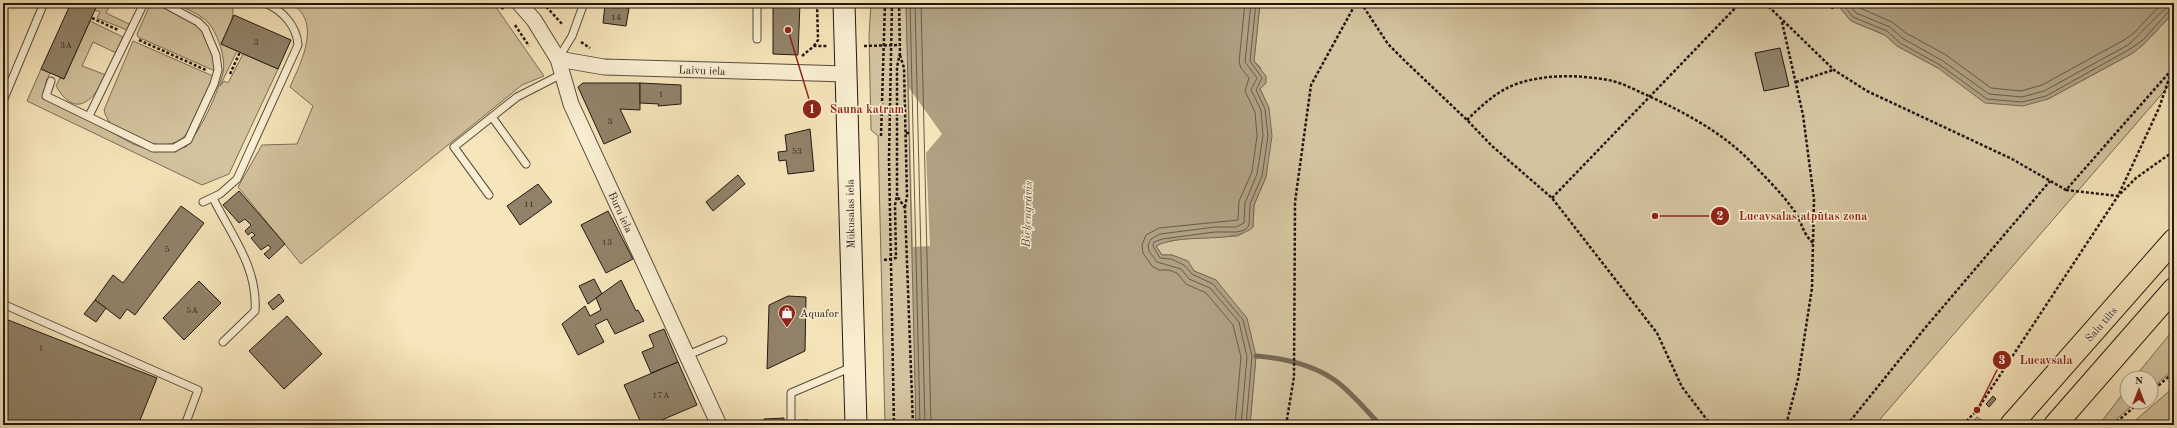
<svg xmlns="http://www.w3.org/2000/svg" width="2177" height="428" viewBox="0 0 2177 428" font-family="'Old Standard TT',serif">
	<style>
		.green { fill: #d3c39e; stroke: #7a6d58 }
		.water { fill: #afa082; stroke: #776955 }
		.pier { fill: #f7e6bb }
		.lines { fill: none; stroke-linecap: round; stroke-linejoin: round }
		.shore { stroke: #685c4a; stroke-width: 1 }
		.stream { stroke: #776955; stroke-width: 5 }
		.building { fill: #91836a; stroke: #221712 }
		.service-casing { stroke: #574b3c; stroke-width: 9 }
		.minor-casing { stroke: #574b3c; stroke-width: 17 }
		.secondary-casing { stroke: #221712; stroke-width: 23 }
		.trunk-casing { stroke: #221712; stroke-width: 24 }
		.path { stroke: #221712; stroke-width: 2.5; stroke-dasharray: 3 2; stroke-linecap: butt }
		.service { stroke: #faefd3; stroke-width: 7 }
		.minor { stroke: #faefd3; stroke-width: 15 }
		.secondary { stroke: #faefd3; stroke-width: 21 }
		.trunk { stroke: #f7e6bb; stroke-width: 22 }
		.labels { text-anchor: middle; stroke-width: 3; stroke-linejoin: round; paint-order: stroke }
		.number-label { font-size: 9px; fill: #3e3228 }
		.street-label { font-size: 11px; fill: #221712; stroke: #faefd3 }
		.poi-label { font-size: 11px; fill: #221712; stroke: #faefd3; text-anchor: start }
		.water-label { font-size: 12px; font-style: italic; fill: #5a4e3f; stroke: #faefd3 }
		.leader { fill: none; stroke: #8f2418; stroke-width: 1.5 }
		.callout-dot { fill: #8f2418; stroke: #faefd3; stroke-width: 1.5 }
		.mark-label { font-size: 12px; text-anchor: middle; font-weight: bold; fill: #fff }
		.callout-label { font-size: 12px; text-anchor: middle; font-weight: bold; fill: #8f2418; stroke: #faefd3; stroke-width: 3; stroke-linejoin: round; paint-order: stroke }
	</style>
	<rect width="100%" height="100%" fill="#f7e6bb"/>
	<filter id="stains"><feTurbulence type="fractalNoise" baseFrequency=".005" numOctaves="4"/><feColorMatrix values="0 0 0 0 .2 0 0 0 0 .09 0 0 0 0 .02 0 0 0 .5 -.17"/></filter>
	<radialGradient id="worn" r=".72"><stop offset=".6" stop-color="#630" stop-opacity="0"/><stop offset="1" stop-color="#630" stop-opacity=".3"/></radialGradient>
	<g class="green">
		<path d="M98,3H111L106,13L129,24L127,30L97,18L100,12L95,10Z"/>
		<path d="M151,3H161L201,27L213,50L215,71L138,37L137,34Z"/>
		<path d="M175,3H230C239,13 225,34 221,44L237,51L220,86L224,81L228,83L243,54L278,69L229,174L202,185L27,101L41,69L50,73L46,82V96L133,144L155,152L186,147C202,128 216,97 223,73C226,59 219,38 211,26C203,15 186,9 175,3Z"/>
		<path d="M290,3H493L544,76L522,85L301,264L238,187L262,145L297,144L313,106L290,87C301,62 323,21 290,3Z"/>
		<path d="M871,3H906L909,88L942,134L913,247L916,425H885L878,136L871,130L869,36Z"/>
		<path d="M1260,3H1836L1851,21L1885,35L1897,46L1938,68L2048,99L2133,53L2145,43L2174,12V80L1875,425H1250L1256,356L1216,280L1194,271L1187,261L1172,255H1162L1156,246L1162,243L1181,239L1238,236L1253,227L1254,205L1266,177L1269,108L1260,89L1266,83L1260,67L1254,61Z"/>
		<path d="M90,21L123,37L117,51L114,52L93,42L82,66L106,75C93,102 75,119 56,86L60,78L64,79Z"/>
		<path d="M133,41L213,76V81C192,125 189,162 131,136C117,129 108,126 104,110Z"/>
		<path d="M2174,329V369L2151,389V378H2134Z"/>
		<path d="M2174,387V425H2130Z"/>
		<path d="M2127,388V402H2136L2110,425H2099Z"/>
		<path d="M1977,417L1983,421L1979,425H1969Z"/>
	</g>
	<g class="water">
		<path d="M906,3H1260L1254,61L1266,76V83L1260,89L1269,108L1272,136L1266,177L1254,205L1253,227C1235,245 1182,232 1156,246L1162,255H1172L1188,261L1194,271L1216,280L1247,318L1256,356L1250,425H916Z"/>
		<path d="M1836,3H2174V12L2145,43L2133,53L2048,99L2023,106L1985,103L1938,68L1897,46L1885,35L1851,21Z"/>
	</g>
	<path class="pier" d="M909,88L942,134L926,153L930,246L913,247Z"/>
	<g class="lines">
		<g class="shore">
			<path d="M910,3L920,425"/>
			<path d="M915,3L925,425"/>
			<path d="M921,3L931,425"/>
			<path d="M1842,3L1853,17L1887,31L1900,43L1940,65L1987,99L2022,102L2046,96L2130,49L2143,40L2169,11L2174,9"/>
			<path d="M1848,3L1856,13L1890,27L1902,38L1943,61L1989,94L2022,97L2044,91L2128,45C2138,37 2165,5 2174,4"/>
			<path d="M1856,3L1860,8L1892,22L1906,33L1946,55L1991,88L2021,91L2042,85L2124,40L2135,32L2162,3"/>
			<path d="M1235,425L1241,357L1233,325L1206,293L1186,284L1177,273L1169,270H1159L1152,266L1143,253L1142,245L1146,235L1159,228L1238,220L1239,201L1252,172L1257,136L1255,112L1245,91L1249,78L1241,68L1239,62L1245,3"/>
			<path d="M1241,425L1247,357L1239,322L1210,288L1189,279L1181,269L1157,262L1149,251L1148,245L1151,239L1160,234L1215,227H1236L1244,223L1245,203L1257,174L1263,136L1261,110L1251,90L1257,78L1245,62L1251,3"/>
			<path d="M1246,425L1252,356L1243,320L1213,284L1192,274L1184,265L1171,259L1160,258L1153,246L1154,242L1162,239L1215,232H1237L1245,230L1249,225L1250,204L1262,176L1268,136L1265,109L1256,90L1262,78L1250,61L1256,3"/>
		</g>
		<path class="stream" d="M1256,356C1283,358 1314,365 1336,381C1352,393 1366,410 1380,425"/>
	</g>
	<g class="building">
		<path d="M71,3H98L64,79L41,69Z"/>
		<path d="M773,3H800L798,55L773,54Z"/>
		<path d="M1828,3H1840L1832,9Z"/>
		<path d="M605,5L629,8L626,26L603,23Z"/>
		<path d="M234,15L291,40L278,69L221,44Z"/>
		<path d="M1780,48L1789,86L1764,91L1755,53Z"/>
		<path d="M583,83H640V110L620,109L631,132L604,144L578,87Z"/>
		<path d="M640,83L681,85V104L658,106L659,104L640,103Z"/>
		<path d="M810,129L814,171L788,174L786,160L779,161L778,152L787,151L785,135Z"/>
		<path d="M738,175L745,184L713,211L706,202Z"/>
		<path d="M538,184L552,202L520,225L507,206Z"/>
		<path d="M239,191L285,244L269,259L264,254L271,248L268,245L261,250L251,238L255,235L252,232L248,235L245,231L251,225L245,219L239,223L223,205Z"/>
		<path d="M181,206L204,223L135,315L127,309L120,319L95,300L113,275L123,283Z"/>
		<path d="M608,211L633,259L606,273L581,225Z"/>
		<path d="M594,279L602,294L588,304L579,286Z"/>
		<path d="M621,280L636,311L638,310L644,321L615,334L607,319L595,325L604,342L578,355L562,324L585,306L590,316L601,310L596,298Z"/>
		<path d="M199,281L221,303L184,340L163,318Z"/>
		<path d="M279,294L284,301L273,310L268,303Z"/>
		<path d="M788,296L806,297L805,351L767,369L769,305Z"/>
		<path d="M95,300L106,308L96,322L84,314Z"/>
		<path d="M287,316L322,354L284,389L249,351Z"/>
		<path d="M3,318L157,378L138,425H3Z"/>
		<path d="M664,329L678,362L651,373L642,352L654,347L649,335Z"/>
		<path d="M678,362L697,405L650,425H642L624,385Z"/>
		<path d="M1993,396L1996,399L1989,407L1986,404Z"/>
		<path d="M784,418V425H764V419Z"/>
		<path d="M808,420V425H784V421Z"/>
	</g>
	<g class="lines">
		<defs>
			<g id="service">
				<path d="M757,3V39"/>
				<path d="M558,59L572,36L584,3"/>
				<path d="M51,81L46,96L153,148H174L188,140L214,84L218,70L216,55L205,29L198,22L163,3"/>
				<path d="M3,101L44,3"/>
				<path d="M89,116L144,3"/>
				<path d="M492,117L526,164"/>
				<path d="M489,195L454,147L517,97L562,74"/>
				<path d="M213,198C231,235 258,267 255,311L223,342"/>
				<path d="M203,202L220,194L237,179L298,45C297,26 282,10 265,3"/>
				<path d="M3,304L198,390L185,425"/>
				<path d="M688,355L723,340"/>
				<path d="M791,420V393L852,367"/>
			</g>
			<g id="minor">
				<path d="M519,3L534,20L558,59L571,104L719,425"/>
				<path d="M558,59L604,67L846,74"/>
			</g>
			<path id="secondary" d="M844,3L856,425"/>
			<g id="trunk">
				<path d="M2011,425L2174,240"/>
				<path d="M2055,425L2174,289"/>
			</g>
		</defs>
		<use href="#service" class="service-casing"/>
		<use href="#minor" class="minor-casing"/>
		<use href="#secondary" class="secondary-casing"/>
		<use href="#trunk" class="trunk-casing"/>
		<g class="path">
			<path d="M498,3L504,10"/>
			<path d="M543,3L563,25"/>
			<path d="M892,3L889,159L894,425"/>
			<path d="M899,3L900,53L897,67V196L905,208L913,425"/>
			<path d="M1361,3L1388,44L1405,61L1467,120L1492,146L1552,198L1657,333L1682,387L1711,425"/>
			<path d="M1765,3L1834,70L1867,91L2012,159L2066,190L2174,67"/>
			<path d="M92,18L118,30"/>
			<path d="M1782,22L1803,115L1814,199L1812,288L1798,379L1786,425"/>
			<path d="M515,25L529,46"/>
			<path d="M139,40L206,70"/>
			<path d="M581,42L590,48"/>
			<path d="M814,46L818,40L817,3"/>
			<path d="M864,46L900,45"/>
			<path d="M900,55L904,68L907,196L905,207"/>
			<path d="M802,56L814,46H827"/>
			<path d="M230,74L240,52"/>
			<path d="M1796,82L1833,70"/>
			<path d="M1467,120C1482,105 1498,90 1519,83C1548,74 1579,75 1608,80C1620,82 1631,88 1642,93C1680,110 1719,130 1749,160C1765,177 1782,193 1795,212C1803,224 1801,231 1813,243"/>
			<path d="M906,133H910"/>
			<path d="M881,136L885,3"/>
			<path d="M2066,190L2118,196L2159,108L2172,70"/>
			<path d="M1552,198L1740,3"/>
			<path d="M884,260L896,258L895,205L897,196"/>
			<path d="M2151,392L2174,372"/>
			<path d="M1286,425L1294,377L1295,202L1311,85L1356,3"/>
			<path d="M1847,425L1925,328L2050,181"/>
			<path d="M1963,425L1977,410L2118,196L2136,178L2174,151"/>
			<path d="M2113,425L2140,402"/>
		</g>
		<use href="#service" class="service"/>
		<use href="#minor" class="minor"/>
		<use href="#secondary" class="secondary"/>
		<use href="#trunk" class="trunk"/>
	</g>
	<defs>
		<symbol id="shop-pin" viewBox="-11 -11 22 30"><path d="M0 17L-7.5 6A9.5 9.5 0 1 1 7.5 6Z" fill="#8f2418" stroke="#faefd3"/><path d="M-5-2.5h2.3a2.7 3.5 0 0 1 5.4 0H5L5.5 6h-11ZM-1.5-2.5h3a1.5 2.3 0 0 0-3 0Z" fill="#fff"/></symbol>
	</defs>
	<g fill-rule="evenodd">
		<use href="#shop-pin" x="777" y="303" width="20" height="27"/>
	</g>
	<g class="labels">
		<g class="number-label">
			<text x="616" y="20">14</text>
			<text x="256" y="45">3</text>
			<text x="66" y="48">3A</text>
			<text x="661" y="97">1</text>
			<text x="610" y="124">3</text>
			<text x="797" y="154">53</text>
			<text x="529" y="207">11</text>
			<text x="607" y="245">13</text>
			<text x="167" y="252">5</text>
			<text x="192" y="313">5A</text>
			<text x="41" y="351">1</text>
			<text x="661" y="398">17A</text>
		</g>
		<g class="street-label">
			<text transform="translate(702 70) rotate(2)" y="4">Laivu iela</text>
			<text transform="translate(621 212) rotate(65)" y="4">Buru iela</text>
			<text transform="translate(850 214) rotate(-91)" y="4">Mūkusalas iela</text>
			<text transform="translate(2101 324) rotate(-49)" y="4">Salu tilts</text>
		</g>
		<g class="poi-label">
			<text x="800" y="317">Aquafor</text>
		</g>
		<g class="water-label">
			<text transform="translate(1027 214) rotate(-88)" y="4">Bieķengrāvis</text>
		</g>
	</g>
	<path class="leader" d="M788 30L812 109M1655 216L1720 216M1977 410L2002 360"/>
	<g class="callout-dot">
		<circle cx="788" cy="30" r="4"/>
		<circle cx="1655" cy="216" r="4"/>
		<circle cx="1977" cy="410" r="4"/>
		<circle cx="812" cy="109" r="10"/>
		<circle cx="1720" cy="216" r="10"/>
		<circle cx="2002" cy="360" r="10"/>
	</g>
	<g class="mark-label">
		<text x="812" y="113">1</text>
		<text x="1720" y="220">2</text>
		<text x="2002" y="364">3</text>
	</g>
	<g class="callout-label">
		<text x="867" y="113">Sauna katram</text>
		<text x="1803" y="220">Lucavsalas atpūtas zona</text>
		<text x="2046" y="364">Lucavsala</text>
	</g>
	<rect width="2177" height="428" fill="none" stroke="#f7e6bb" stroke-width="16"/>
	<rect x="4" y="4" width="2169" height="420" fill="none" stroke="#221712" stroke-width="2"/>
	<rect x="8" y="8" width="2161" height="412" fill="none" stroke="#221712"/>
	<g transform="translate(2139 390)"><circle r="19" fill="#faefd3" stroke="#a49986"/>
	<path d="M0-3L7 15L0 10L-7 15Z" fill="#8f2418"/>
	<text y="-6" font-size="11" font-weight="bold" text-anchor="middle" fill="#221712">N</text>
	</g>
	<rect width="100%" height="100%" filter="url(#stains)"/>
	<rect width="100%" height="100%" fill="url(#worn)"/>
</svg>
